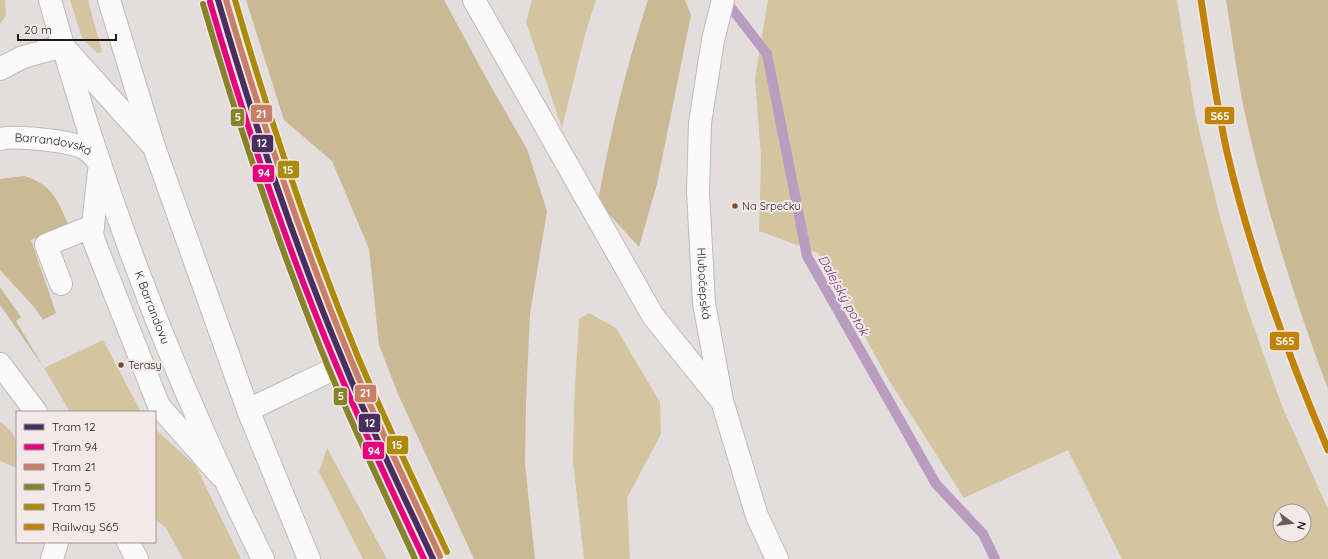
<svg xmlns="http://www.w3.org/2000/svg" width="1328" height="559" viewBox="0 0 1328 559" font-family="Quicksand,sans-serif">
	<style>
		.green { fill: #d5c4a0; fill-rule: evenodd }
		.forest { fill: #cab994 }
		.lines { fill: none; stroke-linecap: round; stroke-linejoin: round }
		.stream { stroke: #ba9cc1; stroke-width: 10 }
		.minor-casing { stroke: #bebaba; stroke-width: 24 }
		.major-casing { stroke: #bebaba; stroke-width: 24 }
		.minor { stroke: #fbfafa; stroke-width: 22 }
		.major { stroke: #fbfafa; stroke-width: 22 }
		.rail-1-casing { stroke: #f3e9e8; stroke-width: 10 }
		.rail-1 { stroke: #c18306; stroke-width: 7 }
		.tram-1-casing { stroke: #f3e9e8; stroke-width: 9 }
		.tram-2-casing { stroke: #f3e9e8; stroke-width: 9 }
		.tram-3-casing { stroke: #f3e9e8; stroke-width: 9 }
		.tram-4-casing { stroke: #f3e9e8; stroke-width: 9 }
		.tram-5-casing { stroke: #f3e9e8; stroke-width: 9 }
		.tram-1 { stroke: #4c2d5f; stroke-width: 6 }
		.tram-2 { stroke: #e5007d; stroke-width: 6 }
		.tram-3 { stroke: #c87f68; stroke-width: 6 }
		.tram-4 { stroke: #88822a; stroke-width: 6 }
		.tram-5 { stroke: #ac8b09; stroke-width: 6 }
		.bus-dot { fill: #7a4b2a; stroke: #f3e9e8; stroke-width: 1.5 }
		.labels { text-anchor: middle; stroke-width: 4; stroke-linejoin: round; paint-order: stroke }
		.bus-label { font-size: 11px; fill: #1e1b1a; stroke: #f3e9e8; text-anchor: start }
		.street-label { font-size: 12px; fill: #1e1b1a; stroke: #f3e9e8 }
		.water-label { font-size: 13px; font-style: italic; fill: #6b387b; stroke: #f3e9e8 }
		.line-badge { stroke: #f3e9e8; stroke-width: 1.5 }
		.badge-label { font-size: 11px; text-anchor: middle; font-weight: bold; fill: #fff }
	</style>
	<rect width="100%" height="100%" fill="#e3dedd"/>
	<g class="green">
		<path d="M0,0H5L6,16L0,24Z"/>
		<path d="M70,0H88L102,52L97,53L82,38Z"/>
		<path d="M532,0H596L584,38L562,128L526,22Z"/>
		<path d="M768,0H1177L1195,113L1220,217L1247,308L1282,406L1328,509V559H1122L1068,450L964,498L890,382L818,253L759,231L761,157L755,79ZM1280,511H1304V535H1280Z"/>
		<path d="M589,313L616,328L660,402L661,434L627,498L630,559H584L573,462L574,403L579,319Z"/>
		<path d="M103,340L141,412H70L44,368Z"/>
		<path d="M0,422C20,436 17,445 17,468L0,461Z"/>
		<path d="M155,429L196,466L241,559H183L166,528L155,519Z"/>
		<path d="M327,448L387,559H363L319,472Z"/>
	</g>
	<g class="forest">
		<path d="M246,0H444L489,83L527,149L547,211L530,314L526,402L525,464L535,559H474L398,394L379,345L369,249L332,161L284,120Z"/>
		<path d="M648,0H685L691,15L657,184L639,247L598,202C610,133 626,67 648,0Z"/>
		<path d="M1226,0H1328V389C1293,296 1264,202 1243,105C1236,70 1232,35 1226,0Z"/>
		<path d="M25,176C52,185 58,200 68,224L31,240L56,313L43,320L34,307L0,270V179Z"/>
		<path d="M0,287L21,317L16,321L44,368L0,305Z"/>
	</g>
	<g class="lines">
		<path class="stream" d="M725,0L767,54L807,256L936,484L983,534L995,559"/>
		<defs>
			<g id="minor">
				<path d="M474,0L653,316L720,399"/>
				<path id="s1" d="M723,0L713,40L700,123L698,192L704,303L722,401L757,516L777,559"/>
				<path d="M0,69L23,57L63,46L154,147"/>
				<path id="s2" d="M0,139C15,135 70,141 84,148C91,152 95,158 100,163L92,234L94,241L159,406L221,476"/>
				<path d="M61,284L46,245L93,226"/>
				<path d="M0,364L36,412"/>
				<path d="M248,410L344,364"/>
				<path d="M128,542L137,559"/>
				<path d="M52,559L57,542"/>
			</g>
			<g id="major">
				<path id="s3" d="M50,0C103,193 174,380 263,559"/>
				<path d="M109,0L154,147L248,410L309,559"/>
			</g>
		</defs>
		<use href="#minor" class="minor-casing"/>
		<use href="#major" class="major-casing"/>
		<use href="#minor" class="minor"/>
		<use href="#major" class="major"/>
		<defs>
			<path id="rail-1" d="M1201,0C1209,51 1216,102 1227,152C1251,255 1287,353 1328,450"/>
		</defs>
		<use href="#rail-1" class="rail-1-casing"/>
		<use href="#rail-1" class="rail-1"/>
		<defs>
			<path id="tram-1" d="M218,0C254,123 294,245 344,363C371,430 403,494 433,559"/>
			<path id="tram-2" d="M210,2C246,126 287,248 337,367C364,432 394,495 424,559"/>
			<path id="tram-3" d="M226,0C262,122 302,243 351,360C378,426 410,491 440,556"/>
			<path id="tram-4" d="M203,4C239,128 280,250 329,369C356,434 386,496 415,559"/>
			<path id="tram-5" d="M235,0C270,121 310,240 358,357C386,423 417,487 447,552"/>
		</defs>
		<use href="#tram-1" class="tram-1-casing"/>
		<use href="#tram-2" class="tram-2-casing"/>
		<use href="#tram-3" class="tram-3-casing"/>
		<use href="#tram-4" class="tram-4-casing"/>
		<use href="#tram-5" class="tram-5-casing"/>
		<use href="#tram-1" class="tram-1"/>
		<use href="#tram-2" class="tram-2"/>
		<use href="#tram-3" class="tram-3"/>
		<use href="#tram-4" class="tram-4"/>
		<use href="#tram-5" class="tram-5"/>
	</g>
	<g class="bus-dot">
		<circle cx="735" cy="206" r="3.5"/>
		<circle cx="121" cy="365" r="3.5"/>
	</g>
	<g class="labels">
		<g class="bus-label">
			<text x="742" y="210">Na Srpečku</text>
			<text x="128" y="369">Terasy</text>
		</g>
		<g class="street-label">
			<text dy="4" stroke="none"><textPath href="#s2" startOffset="54">Barrandovská</textPath></text>
			<text dy="4" stroke="none"><textPath href="#s1" startOffset="286">Hlubočepská</textPath></text>
			<text dy="4" stroke="none"><textPath href="#s3" startOffset="324">K Barrandovu</textPath></text>
		</g>
		<g class="water-label">
			<text transform="translate(844 295) rotate(61)" y="5">Dalejský potok</text>
		</g>
	</g>
	<g class="line-badge">
		<rect x="250" y="104" width="23" height="19" rx="4" fill="#c87f68"/>
		<rect x="1204" y="106" width="31" height="19" rx="4" fill="#c18306"/>
		<rect x="230" y="108" width="15" height="19" rx="4" fill="#88822a"/>
		<rect x="251" y="134" width="23" height="19" rx="4" fill="#4c2d5f"/>
		<rect x="277" y="160" width="23" height="19" rx="4" fill="#ac8b09"/>
		<rect x="252" y="164" width="23" height="19" rx="4" fill="#e5007d"/>
		<rect x="1269" y="331" width="31" height="20" rx="4" fill="#c18306"/>
		<rect x="354" y="384" width="23" height="19" rx="4" fill="#c87f68"/>
		<rect x="333" y="387" width="15" height="19" rx="4" fill="#88822a"/>
		<rect x="358" y="413" width="23" height="20" rx="4" fill="#4c2d5f"/>
		<rect x="386" y="435" width="23" height="20" rx="4" fill="#ac8b09"/>
		<rect x="362" y="441" width="23" height="19" rx="4" fill="#e5007d"/>
	</g>
	<g class="badge-label">
		<text x="261" y="118">21</text>
		<text x="1220" y="120">S65</text>
		<text x="238" y="121">5</text>
		<text x="262" y="147">12</text>
		<text x="288" y="174">15</text>
		<text x="264" y="177">94</text>
		<text x="1285" y="345">S65</text>
		<text x="365" y="397">21</text>
		<text x="341" y="400">5</text>
		<text x="370" y="427">12</text>
		<text x="397" y="449">15</text>
		<text x="374" y="455">94</text>
	</g>
	<rect x="16" y="411" width="140" height="132" fill="#f3e9e8" stroke="#9e9796"/>
	<rect x="24" y="424" width="20" height="6" fill="#4c2d5f" stroke="#9e9796"/>
	<text x="52" y="431" font-size="12" fill="#1e1b1a">Tram 12</text>
	<rect x="24" y="444" width="20" height="6" fill="#e5007d" stroke="#9e9796"/>
	<text x="52" y="451" font-size="12" fill="#1e1b1a">Tram 94</text>
	<rect x="24" y="464" width="20" height="6" fill="#c87f68" stroke="#9e9796"/>
	<text x="52" y="471" font-size="12" fill="#1e1b1a">Tram 21</text>
	<rect x="24" y="484" width="20" height="6" fill="#88822a" stroke="#9e9796"/>
	<text x="52" y="491" font-size="12" fill="#1e1b1a">Tram 5</text>
	<rect x="24" y="504" width="20" height="6" fill="#ac8b09" stroke="#9e9796"/>
	<text x="52" y="511" font-size="12" fill="#1e1b1a">Tram 15</text>
	<rect x="24" y="524" width="20" height="6" fill="#c18306" stroke="#9e9796"/>
	<text x="52" y="531" font-size="12" fill="#1e1b1a">Railway S65</text>
	<g transform="translate(1292 523) rotate(105)"><circle r="19" fill="#f3e9e8" stroke="#9e9796"/>
	<path d="M0-3L7 15L0 10L-7 15Z" fill="#635f5e"/>
	<text y="-6" font-size="11" font-weight="bold" text-anchor="middle" fill="#1e1b1a">N</text>
	</g>
	<path d="M18 34v6h98v-6" fill="none" stroke="#1e1b1a" stroke-width="2"/>
	<text x="24" y="34" font-size="12" fill="#1e1b1a" stroke="#f3e9e8" stroke-width="3" paint-order="stroke">20 m</text>
</svg>
